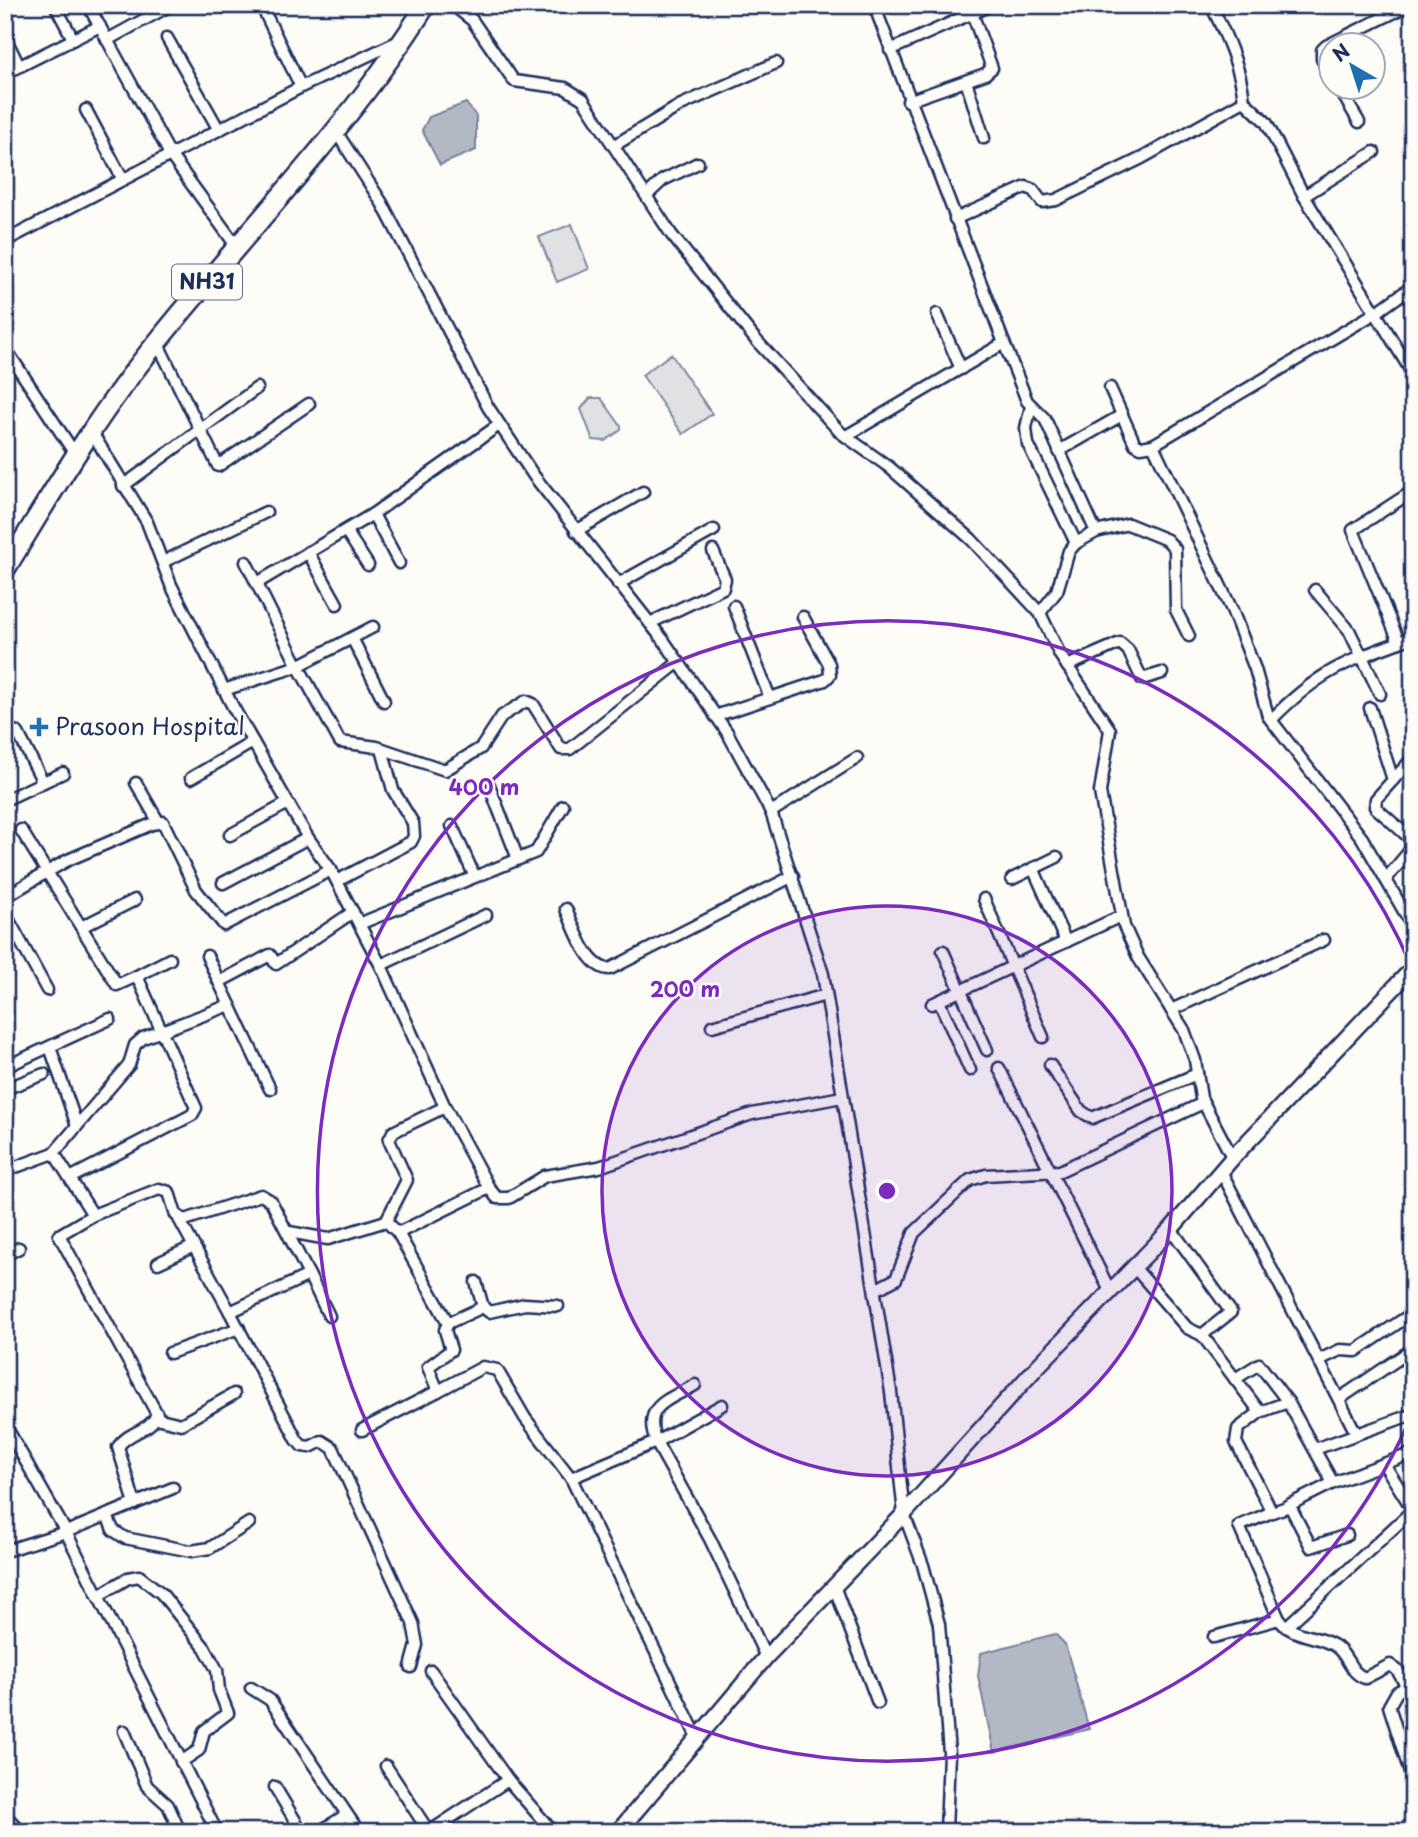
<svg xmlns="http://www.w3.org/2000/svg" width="1418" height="1837" viewBox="0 0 1418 1837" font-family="'Playpen Sans',sans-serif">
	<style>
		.green { fill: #e0e1e3; stroke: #7e88a0; stroke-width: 2 }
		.water { fill: #b3b8c5; stroke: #76819c; stroke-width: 2 }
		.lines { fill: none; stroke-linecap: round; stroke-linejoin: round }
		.street-casing { stroke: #1b2f5e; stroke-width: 15 }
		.primary-casing { stroke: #1b2f5e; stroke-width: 19 }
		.highway-casing { stroke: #1b2f5e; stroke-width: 23 }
		.street { stroke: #fdfcf7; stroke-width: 10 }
		.primary { stroke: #fdfcf7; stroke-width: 14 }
		.highway { stroke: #fdfcf7; stroke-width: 18 }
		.ring { fill: none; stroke: #7b2cbf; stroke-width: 3.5 }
		.poi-dot { fill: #1f6fb2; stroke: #fdfcf7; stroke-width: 2.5 }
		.labels { text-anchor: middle; stroke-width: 5; stroke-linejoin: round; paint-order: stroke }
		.shield { fill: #fdfcf7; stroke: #5f6c8c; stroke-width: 2 }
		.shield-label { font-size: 21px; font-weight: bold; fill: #1b2f5e }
		.poi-label { font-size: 23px; fill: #1b2f5e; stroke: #fdfcf7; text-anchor: start }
		.centre { fill: #7b2cbf; stroke: #fdfcf7; stroke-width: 3.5 }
		.ring-label { font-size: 21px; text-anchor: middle; font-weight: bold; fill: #7b2cbf; stroke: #fdfcf7; stroke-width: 5; stroke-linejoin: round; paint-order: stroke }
	</style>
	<rect width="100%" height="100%" fill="#fdfcf7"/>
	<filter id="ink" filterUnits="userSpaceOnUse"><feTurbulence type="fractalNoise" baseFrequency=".0143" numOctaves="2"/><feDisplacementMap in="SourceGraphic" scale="14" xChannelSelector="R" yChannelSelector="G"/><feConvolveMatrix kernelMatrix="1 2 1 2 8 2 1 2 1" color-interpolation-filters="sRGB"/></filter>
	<g filter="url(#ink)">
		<g class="green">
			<path d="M572,224L589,269L557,282L539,237Z"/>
			<path d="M671,354L712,414L683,434L642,375Z"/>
			<path d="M590,398H601L621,426V430L605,441L593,440L581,409Z"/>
		</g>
		<g class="water">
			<path d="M466,103L476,116V150L440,165L422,130L429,117Z"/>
			<path d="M1055,1634L1065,1644L1089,1729L994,1752L978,1676L981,1653Z"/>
		</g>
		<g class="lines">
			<defs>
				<g id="street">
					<path d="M55,5L73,39"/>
					<path d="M88,5L171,156L237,247"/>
					<path d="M261,5L301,87"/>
					<path d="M453,5L472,20L514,81L565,88L583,99L671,234L755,339L841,433L889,467L971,539L1040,613L1060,655L1110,730L1100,792L1124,926L1138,957L1184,1030L1195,1060L1201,1098L1232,1157"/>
					<path d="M874,5L1004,343"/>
					<path d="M1211,5C1226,35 1241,68 1244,101"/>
					<path d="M5,37L19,66"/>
					<path d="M167,38L219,130"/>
					<path d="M107,40L171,5"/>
					<path d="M890,50L991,5"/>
					<path d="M6,73L100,26"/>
					<path d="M1330,74L1322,59V50L1326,46L1409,5"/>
					<path d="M966,81L984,138"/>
					<path d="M1339,88L1359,122"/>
					<path d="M908,101L985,74L992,68L972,13"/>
					<path d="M86,110L123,180"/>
					<path d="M337,133L382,203L488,407L534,476L664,641L727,732L771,812L823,974L891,1392L904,1514L923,1565L939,1624L949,1753L946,1832"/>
					<path d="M615,145L681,105L776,63"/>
					<path d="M647,195L663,180L698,163"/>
					<path d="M1304,196L1413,374"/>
					<path d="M955,219L1026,187L1033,190L1042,202L1056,200L1142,158L1244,101L1266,122L1304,196L1374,152"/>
					<path d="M5,241L301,87L399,41"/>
					<path d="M1413,286L1377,312L1153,445L1232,610L1255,669L1268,716L1362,838L1413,927"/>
					<path d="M937,314L961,369"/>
					<path d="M157,342L218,466L309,404"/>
					<path d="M5,348L75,454"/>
					<path d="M1110,388L1135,444L1141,447L1153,445"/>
					<path d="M1031,406L1026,428L1028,444L1076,543"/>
					<path d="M91,431L147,522L171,585L233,707L308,838L331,870L383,970L445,1107L489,1188"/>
					<path d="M846,436L1004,343L1027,401L1045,419L1096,532"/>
					<path d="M1059,451L1122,415"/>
					<path d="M123,486L257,388"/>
					<path d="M373,514L399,563"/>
					<path d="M346,531L368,565"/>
					<path d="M576,531L643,492"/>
					<path d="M308,552L337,604"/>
					<path d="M163,562L266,512"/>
					<path d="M246,562L298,666L373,627"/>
					<path d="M257,583L373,514L499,425"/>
					<path d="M618,584L714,530"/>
					<path d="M1315,590L1349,630L1380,694"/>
					<path d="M734,606L770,698"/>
					<path d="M1040,613L1057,591L1069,551L1076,543L1096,532L1128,524L1167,540L1175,549L1176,610L1189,636"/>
					<path d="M650,623L723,588L725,579L713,551"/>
					<path d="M352,638L384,701"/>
					<path d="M1399,642L1353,530L1413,491"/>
					<path d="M1067,666L1120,643L1128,650L1142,679L1162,673"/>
					<path d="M224,690L298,666L340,742L377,747L445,770L481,748L502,716L526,701L533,704L561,749H570L679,662"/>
					<path d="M1370,708L1393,780L1376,799L1375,807L1413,841"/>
					<path d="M715,716L825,680L830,675L829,664L803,617"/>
					<path d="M1271,720C1321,669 1348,661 1413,637"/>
					<path d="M5,733L14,731L18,733L43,782"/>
					<path d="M191,778L253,742"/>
					<path d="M1393,780L1413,758"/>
					<path d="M136,783L158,821"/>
					<path d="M489,785L518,859"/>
					<path d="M7,799L63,773"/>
					<path d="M771,812L857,758"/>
					<path d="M452,826L474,875"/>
					<path d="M21,830L47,872L68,860L152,824L163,822L196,890L224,925L331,870"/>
					<path d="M230,835L288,803"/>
					<path d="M1033,868L1066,942"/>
					<path d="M1012,879L1057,857"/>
					<path d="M1386,879L1413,847"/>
					<path d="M337,881L411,842L414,836L413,823L393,790L382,749"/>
					<path d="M223,883L308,838"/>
					<path d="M5,897L47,872L117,985L137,976L196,1108L192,1115L70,1178"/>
					<path d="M984,899L1043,1037"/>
					<path d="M566,909C575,928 587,969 610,969L793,876"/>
					<path d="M5,913L47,990"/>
					<path d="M359,924L536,852L563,806"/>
					<path d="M83,926L135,900"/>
					<path d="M943,951L987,1050"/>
					<path d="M207,956L219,982"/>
					<path d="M381,965L486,915"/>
					<path d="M137,976L170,959"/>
					<path d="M939,1001L970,1070"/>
					<path d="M932,1004L1121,916"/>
					<path d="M230,1005L270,1089"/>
					<path d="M1171,1010L1324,940"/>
					<path d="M712,1026L826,995"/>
					<path d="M50,1047L77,1126"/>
					<path d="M1050,1065L1081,1111L1092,1118L1197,1074"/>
					<path d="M5,1067L110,1019"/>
					<path d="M999,1068L1110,1291"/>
					<path d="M5,1089L44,1074"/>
					<path d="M54,1153L93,1215L159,1189L169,1192L176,1215L185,1220L261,1195L271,1201L309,1275L230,1312L297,1440L302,1446L310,1447L322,1441L333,1448L413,1623L417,1645L411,1667"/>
					<path d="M5,1171L54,1153L129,1065L135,1045L143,1038L230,1005L219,982L270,955L276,964L353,912"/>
					<path d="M1221,1171L1356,1433"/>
					<path d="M93,1215L59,1235L157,1414C151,1431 127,1432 118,1447L135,1504"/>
					<path d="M179,1219L230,1312"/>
					<path d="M386,1221L407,1180L389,1140L393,1132L445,1107"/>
					<path d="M1171,1229L1231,1312L1202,1335L1260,1412L1288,1402L1333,1483L1413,1453"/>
					<path d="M289,1232L328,1239L386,1221L398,1233L489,1188L497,1198H509L545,1176L599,1167L752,1114L842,1097"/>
					<path d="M398,1233L448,1323L445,1330L451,1350L428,1367L438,1391L483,1367L497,1370L525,1418L571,1478L656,1442L710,1539L766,1657"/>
					<path d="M5,1255L19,1248"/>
					<path d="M158,1263L192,1247"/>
					<path d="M1134,1267L1187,1328L1202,1335"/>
					<path d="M309,1275L329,1316"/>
					<path d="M875,1290L896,1279L914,1233L970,1180L986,1175L1060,1171L1203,1103"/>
					<path d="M483,1307L489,1312L525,1304L558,1306"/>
					<path d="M448,1323L483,1307L476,1282"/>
					<path d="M170,1353L239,1328"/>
					<path d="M1319,1360L1340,1350L1356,1351L1413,1313"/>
					<path d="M1235,1379L1259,1364L1288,1402"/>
					<path d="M695,1385C667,1401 642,1405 656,1442L722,1405"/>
					<path d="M1339,1399L1413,1349"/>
					<path d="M1260,1412L1238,1429L1236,1442L1272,1512L1239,1526L1279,1619C1291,1637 1318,1635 1335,1646C1348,1654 1349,1673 1365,1678L1390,1665L1397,1670L1407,1687"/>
					<path d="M156,1418L181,1424L234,1394"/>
					<path d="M5,1425L66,1532L217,1832"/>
					<path d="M362,1430L438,1391"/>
					<path d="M1315,1449L1413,1414"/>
					<path d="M1384,1464L1413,1510"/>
					<path d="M571,1478L698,1739"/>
					<path d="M1287,1506L1333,1483"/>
					<path d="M1272,1512L1290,1506L1311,1547L1347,1535"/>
					<path d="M107,1515L113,1530L125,1538L191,1551L210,1548L249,1523"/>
					<path d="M5,1551L66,1532L173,1488"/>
					<path d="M834,1586L878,1703"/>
					<path d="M98,1596L128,1578L139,1576L161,1593L205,1648L217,1670L219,1690L228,1713L204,1731L199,1750L181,1762"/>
					<path d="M1286,1627L1413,1510"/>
					<path d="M1214,1637L1279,1619"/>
					<path d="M431,1671L508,1780L553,1832"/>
					<path d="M1413,1683L1397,1692L1389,1706L1413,1782"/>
					<path d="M251,1688L270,1700L359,1832"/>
					<path d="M124,1731L147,1786L168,1805L180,1832"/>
					<path d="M386,1766L429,1832"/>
					<path d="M275,1787L302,1832"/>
					<path d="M5,1815L21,1832"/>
					<path d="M319,1832L346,1815"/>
					<path d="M429,1832L508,1780"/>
				</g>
				<path id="primary" d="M618,1832L766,1657L904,1514L1037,1367L1171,1229L1235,1155L1413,968"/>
				<path id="highway" d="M5,570C53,491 99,412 158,341C248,229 349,128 426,5"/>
			</defs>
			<use href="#street" class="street-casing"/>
			<use href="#primary" class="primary-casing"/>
			<use href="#highway" class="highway-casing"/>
			<use href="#street" class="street"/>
			<use href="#primary" class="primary"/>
			<use href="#highway" class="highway"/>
		</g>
	</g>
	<circle cx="887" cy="1191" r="285" fill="#7b2cbf" fill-opacity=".12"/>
	<g class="ring">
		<circle cx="887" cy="1191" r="285"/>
		<path d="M1412 1414A570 570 0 1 1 1412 968"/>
	</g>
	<path class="poi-dot" d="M35.5 716.5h7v7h7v7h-7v7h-7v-7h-7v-7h7z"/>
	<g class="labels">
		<rect class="shield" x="172" y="264.5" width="70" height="35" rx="5"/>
		<g class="shield-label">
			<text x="207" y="289">NH31</text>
		</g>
		<g class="poi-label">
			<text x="55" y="735">Prasoon Hospital</text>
		</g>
	</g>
	<circle cx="887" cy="1191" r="10" class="centre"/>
	<g class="ring-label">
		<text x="484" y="795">400 m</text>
		<text x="685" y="997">200 m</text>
	</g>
	<rect width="1418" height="1837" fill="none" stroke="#fdfcf7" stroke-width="28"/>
	<rect x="14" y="14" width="1390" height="1809" fill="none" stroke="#1b2f5e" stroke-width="2.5" filter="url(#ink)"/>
	<g transform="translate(1352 66) rotate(321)"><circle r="33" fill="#fdfcf7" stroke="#a3aaba" stroke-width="2"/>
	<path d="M0-5L12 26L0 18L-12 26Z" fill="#1f6fb2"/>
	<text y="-10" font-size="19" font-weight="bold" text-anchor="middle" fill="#1b2f5e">N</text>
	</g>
</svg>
